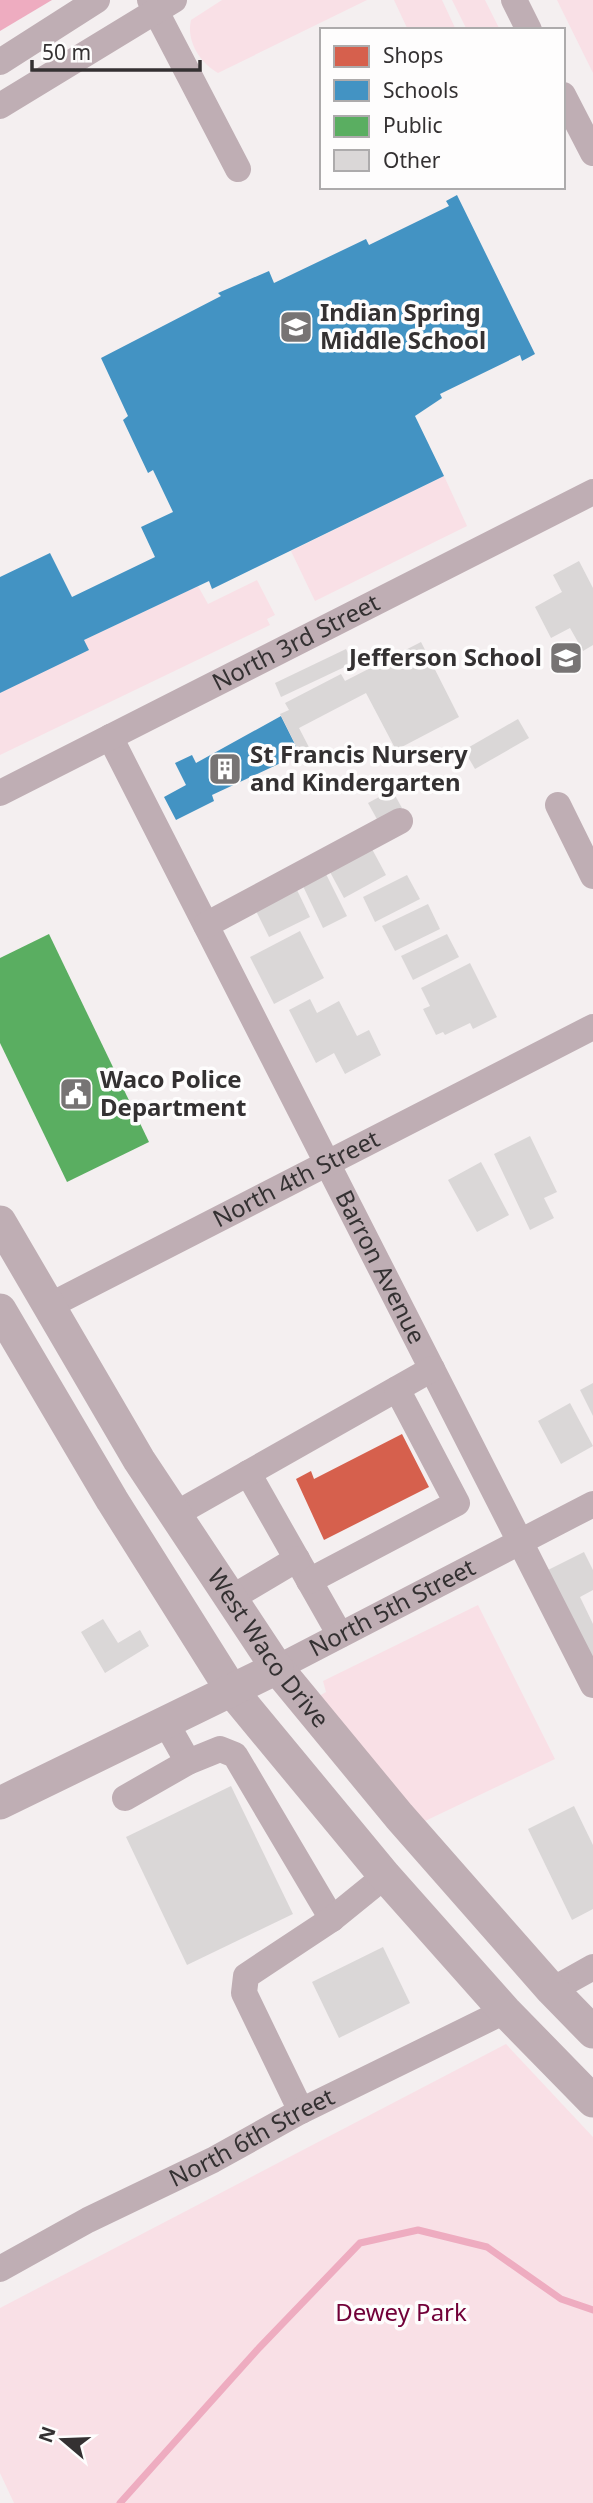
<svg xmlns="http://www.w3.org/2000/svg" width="593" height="2503" viewBox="0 0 593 2503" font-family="'Noto Sans',sans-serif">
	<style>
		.green { fill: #f9e0e6 }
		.water { fill: #eeacc0 }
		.shops { fill: #d6604d }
		.schools { fill: #4393c3 }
		.public { fill: #5aae61 }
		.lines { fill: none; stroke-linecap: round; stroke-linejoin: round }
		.stream { stroke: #eeacc0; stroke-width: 7 }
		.building { fill: #dad7d7 }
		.minor { stroke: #bfaeb4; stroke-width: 26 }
		.major { stroke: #bfaeb4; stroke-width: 33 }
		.labels { text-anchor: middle; stroke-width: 7; stroke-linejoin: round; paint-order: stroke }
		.poi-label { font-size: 24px; font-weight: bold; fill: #343132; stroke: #fefdfd; text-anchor: start }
		.street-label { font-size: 24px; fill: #343132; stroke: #fefdfd }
		.park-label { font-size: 24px; fill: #710038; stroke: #fefdfd }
	</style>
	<rect width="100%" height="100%" fill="#f4eff0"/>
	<g class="green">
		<path d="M222,0H367L218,73C200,63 186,41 191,20Z"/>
		<path d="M394,0H442L456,30H408Z"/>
		<path d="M452,0H485L500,30H467Z"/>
		<path d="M557,0H593V73Z"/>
		<path d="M444,476L467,526L315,601L291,551Z"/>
		<path d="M257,580L275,615L267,619L270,625L0,755V693L84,640L198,586L208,604Z"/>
		<path d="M478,1605L555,1759L423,1822L319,1696L326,1692L323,1681Z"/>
		<path d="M506,2044L593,2137V2503H14L0,2473V2308Z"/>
	</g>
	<path class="water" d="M0,0H52L0,31Z"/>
	<path class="shops" d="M402,1434L429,1487L324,1540L296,1479L311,1471L314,1479Z"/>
	<g class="schools">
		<path d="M457,195L535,354L522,361L520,355L440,394L442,398L415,416L444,476L212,589L209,581L84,640L89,650L0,693V577L50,553L72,597L155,557L141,527L173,512L153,470L148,473L123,420L128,416L101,358L221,296L218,293L269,271L274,283L366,239L369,245L449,206L446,201Z"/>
		<path d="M281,716L300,754L212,795L214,801L176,820L164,797L186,785L175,763L192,755L196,763Z"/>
	</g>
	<path class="public" d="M49,934L149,1142L67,1182L0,1043V958Z"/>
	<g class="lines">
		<path class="stream" d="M120,2503L259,2348L360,2243L418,2230L487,2247L561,2299L593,2310"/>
	</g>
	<g class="building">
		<path d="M579,561L593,588V645L583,651L570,628L551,638L535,607L562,592L553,575Z"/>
		<path d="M421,642L459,717L396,750L366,693L299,728L313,755L303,760L280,714L289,710L285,703L341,674L345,681Z"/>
		<path d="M346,649L353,663L281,697L275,683Z"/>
		<path d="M518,719L529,738L475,769L464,750Z"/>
		<path d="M392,790L402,808L378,821L368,803Z"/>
		<path d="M372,849L386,875L344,898L330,872Z"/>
		<path d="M325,872L347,916L323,928L302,884Z"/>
		<path d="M407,875L420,899L375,922L363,897Z"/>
		<path d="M297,890L310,917L269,937L256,911Z"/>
		<path d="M428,904L440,929L395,951L382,926Z"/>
		<path d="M300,931L324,978L274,1004L250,957Z"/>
		<path d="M447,934L459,957L413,980L401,956Z"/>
		<path d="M470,963L497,1017L473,1029L470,1023L445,1035L443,1032L436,1035L423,1009L430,1006L421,988Z"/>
		<path d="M310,999L317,1013L339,1001L357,1036L369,1030L381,1055L345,1074L334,1053L316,1063L289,1010Z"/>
		<path d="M530,1136L557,1192L544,1198L554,1218L530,1230L494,1154Z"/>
		<path d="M481,1162L509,1215L477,1232L448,1180Z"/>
		<path d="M593,1383V1416L580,1390Z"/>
		<path d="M570,1403L593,1446L561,1464L538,1421Z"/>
		<path d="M584,1552L593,1570V1590L580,1597L593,1624V1676L542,1573Z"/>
		<path d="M103,1619L118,1643L140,1630L149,1646L105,1673L81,1632Z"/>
		<path d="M231,1786L293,1914L187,1965L126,1837Z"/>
		<path d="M574,1806L593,1845V1909L572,1920L528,1829Z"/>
		<path d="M383,1947L410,2003L339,2038L312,1982Z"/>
	</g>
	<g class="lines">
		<g class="minor">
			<path d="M150,0L238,169"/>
			<path d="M514,0L529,30"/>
			<path d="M0,62L97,0"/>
			<path d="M563,95L593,153"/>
			<path d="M0,106L174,0"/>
			<path id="s1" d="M110,737L593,1685"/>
			<path id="s2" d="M0,793L593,492"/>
			<path d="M558,805L593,876"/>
			<path d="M206,925L400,821"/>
			<path id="s3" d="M49,1306L593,1027"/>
			<path d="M248,1473L340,1635"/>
			<path d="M174,1515L432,1369"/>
			<path d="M309,1581L457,1503L397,1389"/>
			<path d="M230,1599L297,1559"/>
			<path id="s4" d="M277,1668L593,1504"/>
			<path d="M166,1723L188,1762"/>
			<path d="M125,1798L188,1762L220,1749L235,1755L332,1919"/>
			<path d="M552,1990L593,1967"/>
			<path d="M301,2111L244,1993L246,1976L332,1919L385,1876"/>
			<path id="s5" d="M0,2269L88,2220L213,2160L301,2111L505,2011"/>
		</g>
		<g class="major">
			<path id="s6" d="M0,1222L139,1460L277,1668L399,1816L552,1990L593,2032"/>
			<path d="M0,1310L112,1500L232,1691L385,1876L505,2011L593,2101"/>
			<path d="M0,1803L277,1668"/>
		</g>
	</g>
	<defs>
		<symbol id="school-square" viewBox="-11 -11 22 22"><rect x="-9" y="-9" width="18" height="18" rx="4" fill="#777474" stroke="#fefdfd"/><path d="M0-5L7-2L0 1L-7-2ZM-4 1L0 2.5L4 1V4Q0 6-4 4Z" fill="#fff"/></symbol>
		<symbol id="building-square" viewBox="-11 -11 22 22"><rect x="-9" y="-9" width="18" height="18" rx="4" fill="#777474" stroke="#fefdfd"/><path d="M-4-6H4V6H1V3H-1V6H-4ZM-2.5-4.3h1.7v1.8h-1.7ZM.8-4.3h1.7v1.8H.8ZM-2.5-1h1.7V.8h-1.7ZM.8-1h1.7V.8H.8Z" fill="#fff"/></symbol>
		<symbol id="civic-square" viewBox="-11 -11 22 22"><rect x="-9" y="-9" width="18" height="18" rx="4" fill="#777474" stroke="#fefdfd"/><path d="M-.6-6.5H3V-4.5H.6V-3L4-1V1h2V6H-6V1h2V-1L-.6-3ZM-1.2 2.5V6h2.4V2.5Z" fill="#fff"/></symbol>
	</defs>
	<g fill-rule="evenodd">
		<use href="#school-square" x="277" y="308" width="38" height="38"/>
		<use href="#school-square" x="547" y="639" width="38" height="38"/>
		<use href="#building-square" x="206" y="750" width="38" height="38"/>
		<use href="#civic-square" x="57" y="1075" width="38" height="38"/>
	</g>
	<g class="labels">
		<g class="poi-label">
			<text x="320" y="321">Indian Spring<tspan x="320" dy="28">Middle School</tspan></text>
			<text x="542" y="666" text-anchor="end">Jefferson School</text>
			<text x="250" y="763">St Francis Nursery<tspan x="250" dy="28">and Kindergarten</tspan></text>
			<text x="100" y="1088">Waco Police<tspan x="100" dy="28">Department</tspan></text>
		</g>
		<g class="street-label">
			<text dy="8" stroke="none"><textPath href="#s2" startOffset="332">North 3rd Street</textPath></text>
			<text dy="8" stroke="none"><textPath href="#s3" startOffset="278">North 4th Street</textPath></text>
			<text dy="8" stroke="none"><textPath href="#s1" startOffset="595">Barron Avenue</textPath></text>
			<text dy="8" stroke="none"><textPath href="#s4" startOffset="130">North 5th Street</textPath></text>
			<text dy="8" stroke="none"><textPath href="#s6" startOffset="504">West Waco Drive</textPath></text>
			<text dy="8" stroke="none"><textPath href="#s5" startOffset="284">North 6th Street</textPath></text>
		</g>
		<g class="park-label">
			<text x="401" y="2321">Dewey Park</text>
		</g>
	</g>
	<rect x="320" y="28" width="245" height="161" fill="#fefdfd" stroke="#adabac" stroke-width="2"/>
	<rect x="334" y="46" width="35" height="21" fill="#d6604d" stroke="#adabac" stroke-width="2"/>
	<text x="383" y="63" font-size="21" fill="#343132">Shops</text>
	<rect x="334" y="80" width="35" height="21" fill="#4393c3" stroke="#adabac" stroke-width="2"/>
	<text x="383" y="98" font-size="21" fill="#343132">Schools</text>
	<rect x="334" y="116" width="35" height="21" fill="#5aae61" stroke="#adabac" stroke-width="2"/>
	<text x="383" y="133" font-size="21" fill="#343132">Public</text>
	<rect x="334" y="150" width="35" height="21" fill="#dad7d7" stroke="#adabac" stroke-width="2"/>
	<text x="383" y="168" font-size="21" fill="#343132">Other</text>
	<g transform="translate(63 2440) rotate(289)" stroke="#fefdfd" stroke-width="5" paint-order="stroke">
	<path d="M0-5L12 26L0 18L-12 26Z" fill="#343132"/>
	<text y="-10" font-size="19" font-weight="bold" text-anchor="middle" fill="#343132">N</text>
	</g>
	<path d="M32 60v10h168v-10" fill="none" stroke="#343132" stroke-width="3.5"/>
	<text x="42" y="60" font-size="21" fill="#343132" stroke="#fefdfd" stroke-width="5" paint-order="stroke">50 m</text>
</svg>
